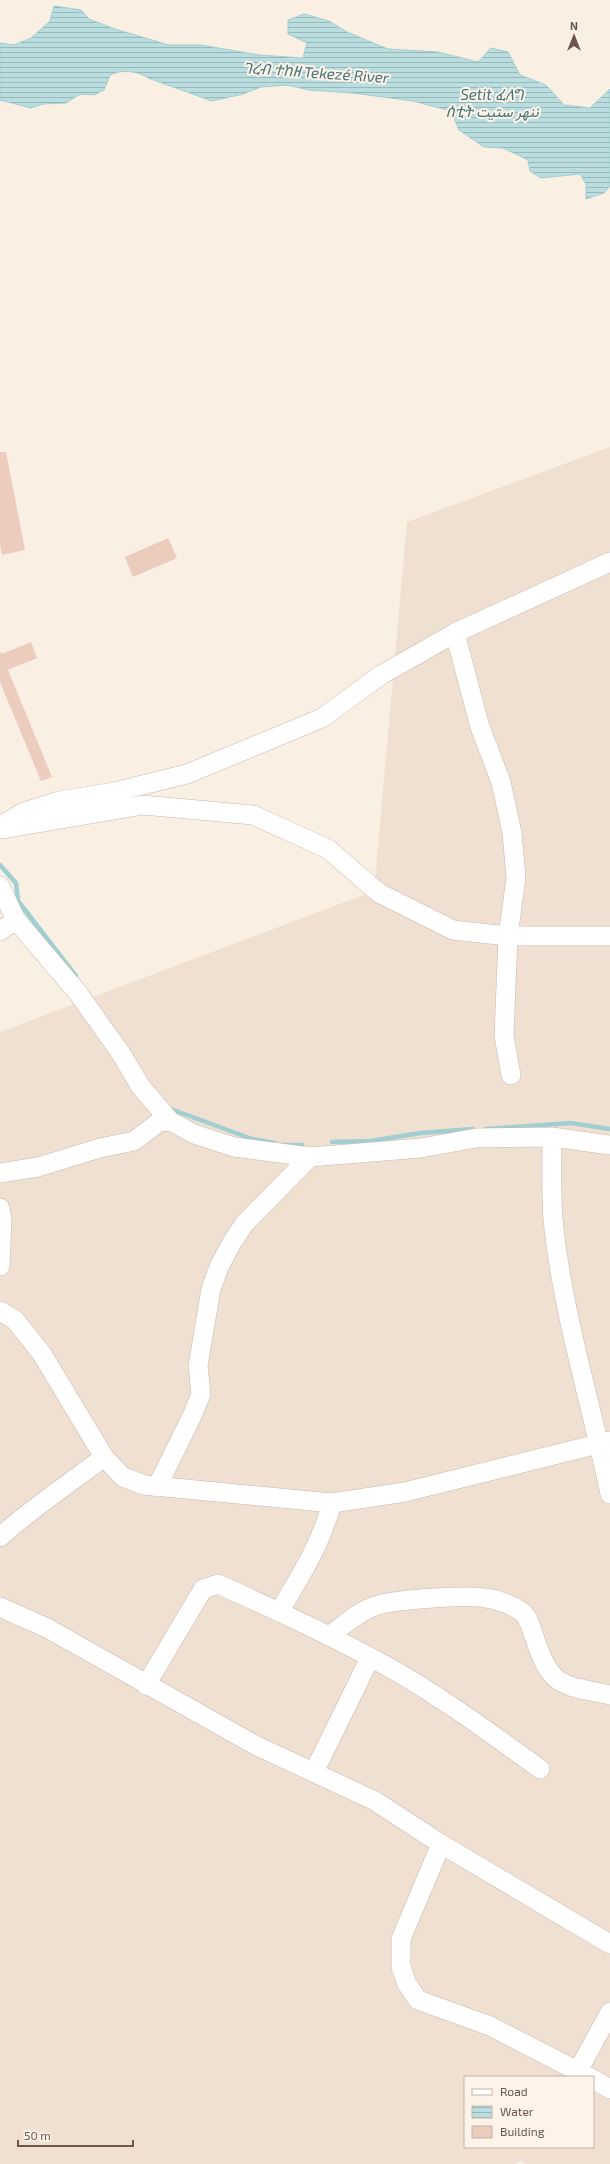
<svg xmlns="http://www.w3.org/2000/svg" width="610" height="2164" viewBox="0 0 610 2164" font-family="'Exo 2',Vazirmatn,'Noto Sans Ethiopic',sans-serif">
	<style>
		.residential { fill: #f0e0d2; fill-rule: evenodd }
		.water { fill: url(#water-rules); stroke: #a1ced1 }
		.lines { fill: none; stroke-linecap: round; stroke-linejoin: round }
		.stream { stroke: #a1ced1; stroke-width: 4.5 }
		.building { fill: #ecccbd }
		.minor-casing { stroke: #c9b6ab; stroke-width: 20 }
		.minor { stroke: #fff; stroke-width: 19 }
		.labels { text-anchor: middle; stroke-width: 4; stroke-linejoin: round; paint-order: stroke }
		.water-label { font-size: 15px; font-style: italic; fill: #457679; stroke: #fdf3e8 }
	</style>
	<defs>
		<pattern id="water-rules" width="6" height="5" patternUnits="userSpaceOnUse"><rect width="6" height="5" fill="#badee0"/><path d="M0 2.5h6" fill="none" stroke="#9bb7b8"/></pattern>
	</defs>
	<rect width="100%" height="100%" fill="#f9efe3"/>
	<path class="residential" d="M610,447V2164H526L521,2160L516,2164H0V1032L374,891L407,522ZM465,2077H593V2147H465Z"/>
	<path class="water" d="M54,6L81,10L89,19L115,29L169,45H201L259,55L303,58L307,43L288,34V20L304,14L329,21L347,32L388,49L438,52L478,62L491,48L508,52L520,75L546,85L564,105L590,108L610,89V186L604,193L586,199V184L580,174L541,178L530,171L528,160L503,148L484,147L459,130L451,111L413,101L353,93L309,90L287,85L261,87L243,94L212,101L148,78C138,71 122,69 110,75L104,90L94,95L80,94L66,103L43,104L31,108L0,100V43L14,45L31,38L50,21Z"/>
	<g class="lines">
		<g class="stream">
			<path d="M0,865L16,883L18,901L76,976"/>
			<path d="M168,1108L252,1139L275,1143"/>
			<path d="M486,1129L571,1123L610,1129"/>
			<path d="M332,1142L370,1141L421,1133L473,1129"/>
			<path d="M282,1145H302"/>
		</g>
	</g>
	<g class="building">
		<path d="M0,452H6L25,550L2,555L0,544Z"/>
		<path d="M168,538L177,558L133,577L125,557Z"/>
		<path d="M31,642L37,658L8,670L52,777L41,781L0,682V651L2,654Z"/>
	</g>
	<g class="lines">
		<defs>
			<g id="minor">
				<path d="M455,633L480,727L501,782L512,833L516,878L508,936L504,1036L511,1075"/>
				<path d="M0,826L24,812L59,801L114,792L187,774L322,718L381,675L455,633L610,562"/>
				<path d="M3,829L143,805L253,815L328,849L379,893L453,930L508,936H610"/>
				<path d="M0,886L16,920L78,993L120,1052L141,1087L170,1121L194,1134L234,1147L310,1157L421,1148L476,1138L552,1137L610,1145"/>
				<path d="M0,931L16,920"/>
				<path d="M552,1137C552,1164 551,1191 553,1219C562,1312 591,1402 610,1494"/>
				<path d="M0,1173L38,1167L100,1148L134,1141L159,1122L170,1121"/>
				<path d="M0,1208L2,1220L0,1266"/>
				<path d="M0,1311L15,1320L42,1354L104,1457L123,1477L144,1485L332,1503L405,1492L610,1441"/>
				<path d="M157,1487L192,1416L201,1394L198,1366L211,1289L219,1267L231,1244L244,1224L310,1157"/>
				<path d="M0,1537C33,1507 69,1484 104,1457"/>
				<path d="M0,1607L47,1628L255,1745L375,1801L441,1844L610,1944"/>
				<path d="M279,1612C301,1575 320,1546 332,1503"/>
				<path d="M329,1636C344,1625 358,1612 375,1606C395,1599 465,1595 486,1598C499,1600 512,1605 522,1612C528,1616 532,1630 534,1636C551,1689 561,1684 610,1695"/>
				<path d="M146,1685L203,1589L218,1584C278,1611 339,1639 397,1672C447,1701 493,1735 540,1769"/>
				<path d="M314,1772L370,1658"/>
				<path d="M441,1844L401,1939V1967L407,1984L418,2000L490,2026L589,2077"/>
				<path d="M578,2071L610,2012"/>
				<path d="M593,2079L610,2089"/>
			</g>
		</defs>
		<use href="#minor" class="minor-casing"/>
		<use href="#minor" class="minor"/>
	</g>
	<g class="labels">
		<g class="water-label">
			<text transform="translate(316 73) rotate(4)" y="5">ገረብ ተከዘ Tekezé River</text>
			<text x="492" y="100">Setit ፈለግ<tspan x="492" dy="17">ሰቲት ننهر ستيت</tspan></text>
		</g>
	</g>
	<rect x="464" y="2076" width="130" height="72" fill="#fdf3e8" stroke="#c4b4aa"/>
	<rect x="472" y="2089" width="20" height="6" fill="#ffffff" stroke="#c4b4aa"/>
	<text x="500" y="2096" font-size="12" fill="#6e554c">Road</text>
	<rect x="472" y="2106" width="20" height="12" fill="url(#water-rules)" stroke="#c4b4aa"/>
	<text x="500" y="2116" font-size="12" fill="#6e554c">Water</text>
	<rect x="472" y="2126" width="20" height="12" fill="#ecccbd" stroke="#c4b4aa"/>
	<text x="500" y="2136" font-size="12" fill="#6e554c">Building</text>
	<g transform="translate(574 36)" stroke="#fdf3e8" stroke-width="3" paint-order="stroke">
	<path d="M0-3L7 15L0 10L-7 15Z" fill="#6e554c"/>
	<text y="-6" font-size="11" font-weight="bold" text-anchor="middle" fill="#6e554c">N</text>
	</g>
	<path d="M18 2140v6h115v-6" fill="none" stroke="#6e554c" stroke-width="2"/>
	<text x="24" y="2140" font-size="12" fill="#6e554c" stroke="#fdf3e8" stroke-width="3" paint-order="stroke">50 m</text>
</svg>
